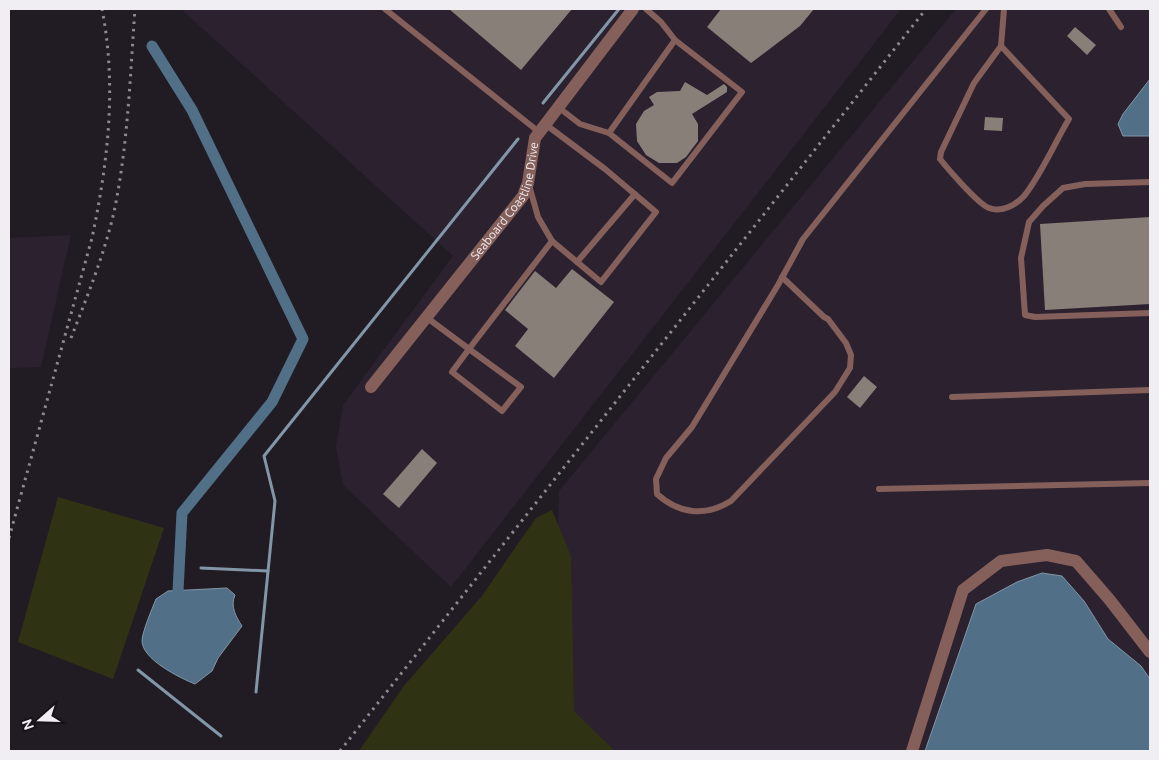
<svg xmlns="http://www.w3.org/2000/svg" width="1159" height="760" viewBox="0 0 1159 760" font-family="Ubuntu,sans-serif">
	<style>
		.industrial { fill: #2c212f }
		.green { fill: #303214 }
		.water { fill: #517087; stroke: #8196a7 }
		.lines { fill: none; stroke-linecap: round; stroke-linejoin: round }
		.stream { stroke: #8196a7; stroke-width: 3 }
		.canal { stroke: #517087; stroke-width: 11 }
		.building { fill: #897f79 }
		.service { stroke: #85605b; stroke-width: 6 }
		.minor { stroke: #85605b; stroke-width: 12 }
		.rail { stroke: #8e8a90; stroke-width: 3; stroke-dasharray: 2.5 5; stroke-linecap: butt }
		.labels { text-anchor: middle; stroke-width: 4; stroke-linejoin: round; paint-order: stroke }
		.street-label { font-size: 12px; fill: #f1eef3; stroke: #18131a }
	</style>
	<rect width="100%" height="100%" fill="#211c24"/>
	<g class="industrial">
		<path d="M181,9H901L451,587L343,485L336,446L343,405L453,256Z"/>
		<path d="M956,9H1150V751H571L555,604L559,491Z"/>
		<path d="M71,235L41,367L9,368V238Z"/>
	</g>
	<g class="green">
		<path d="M58,497L164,528L113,679L18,642Z"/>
		<path d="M552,510L571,556L574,711L615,751H359L403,687L481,597L536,518Z"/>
	</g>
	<g class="water">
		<path d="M1150,79V136H1123L1118,124L1123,114Z"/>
		<path d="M1042,573L1062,576L1084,601L1108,639L1141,666L1150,679V751H925L976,604L1017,582Z"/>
		<path d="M227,588L235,595C230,606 236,617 242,626L218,658L212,671L195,684C180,678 141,659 142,640C143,630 152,609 156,599L168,591Z"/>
	</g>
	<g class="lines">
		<g class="stream">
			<path d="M543,103L619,9"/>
			<path d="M201,568L268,571"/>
			<path d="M138,670L221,736"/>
			<path d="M256,692L275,501L264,456L518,139"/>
		</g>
		<path class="canal" d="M152,46L192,110L303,339L272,402L182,513L178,591"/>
	</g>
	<g class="building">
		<path d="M449,9H572L521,70Z"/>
		<path d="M721,9H814L800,26L751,63L707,27Z"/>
		<path d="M1075,27L1096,45L1087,55L1067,36Z"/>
		<path d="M685,82L707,95L724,84L727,87V92L692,114L698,124V141L686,157L677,163H659L646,155L637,141L636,124L644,111L654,105L649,97L657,92L680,91Z"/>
		<path d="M985,117L1003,118L1002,131L984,130Z"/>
		<path d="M1150,217V304L1045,310L1040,224Z"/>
		<path d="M572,269L614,302L554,378L515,346L528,329L505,310L535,271L556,288Z"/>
		<path d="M864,376L877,387L860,408L847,397Z"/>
		<path d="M422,449L437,463L399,508L383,494Z"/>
	</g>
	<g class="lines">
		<g class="service">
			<path d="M385,9L539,132"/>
			<path d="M1109,9L1121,27"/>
			<path d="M1001,46L1069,119C1055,142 1041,175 1024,196C1016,205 1001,213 989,208C978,204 948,169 940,159L941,152L974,83L1001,46L1004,9"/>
			<path d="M558,107L580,124L609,133L675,40L661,22L646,9"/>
			<path d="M609,133L672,183L742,92L675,40"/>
			<path d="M1150,182L1085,184L1063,188L1043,206L1029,222L1021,258L1025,315L1035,317L1150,313"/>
			<path d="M529,185L538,217L552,241L601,282L656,212L605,169L545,124"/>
			<path d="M577,262L635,194"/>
			<path d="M782,277L824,317L828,319L846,343L851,355L850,368L835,392L731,501C705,517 679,514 657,494L656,479L666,458L692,427L778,285L803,239L986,9"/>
			<path d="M426,317L469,349L552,241"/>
			<path d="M469,349L521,387L502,411L452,372Z"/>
			<path d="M952,397L1150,390"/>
			<path d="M879,489L1150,483"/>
		</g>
		<g class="minor">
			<path id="s1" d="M371,387L523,196L528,183L535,138L633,9"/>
			<path d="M912,751L963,590L1001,561L1047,555L1076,561L1109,599L1150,652"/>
		</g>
		<g class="rail">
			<path d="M71,338C87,297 104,255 114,212C128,145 130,77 135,9"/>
			<path d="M9,538L92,238C108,162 117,86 102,9"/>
			<path d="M340,751L926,9"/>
		</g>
	</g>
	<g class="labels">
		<g class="street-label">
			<text dy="4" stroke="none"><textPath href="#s1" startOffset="232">Seaboard Coastline Drive</textPath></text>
		</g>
	</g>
	<rect width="1159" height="760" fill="none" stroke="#f1eef3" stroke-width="20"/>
	<g transform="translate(40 720) rotate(250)" stroke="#18131a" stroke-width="4" paint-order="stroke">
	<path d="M0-4L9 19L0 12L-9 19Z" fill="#f1eef3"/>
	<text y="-8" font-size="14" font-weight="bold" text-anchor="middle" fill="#f1eef3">N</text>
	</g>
</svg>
